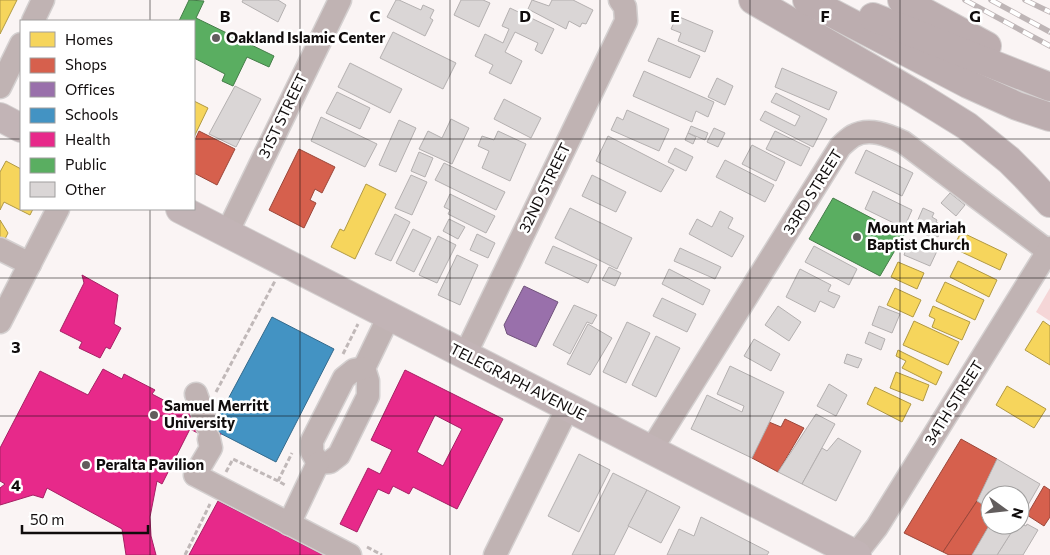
<svg xmlns="http://www.w3.org/2000/svg" width="1050" height="555" viewBox="0 0 1050 555" font-family="Commissioner,sans-serif">
	<style>
		.green { fill: #f5d6d7 }
		.homes { fill: #f6d55c; stroke: #b19944 }
		.shops { fill: #d6604d; stroke: #9b473a }
		.offices { fill: #9970ab; stroke: #70527b }
		.schools { fill: #4393c3; stroke: #346a8c }
		.health { fill: #e7298a; stroke: #a62064; fill-rule: evenodd }
		.public { fill: #5aae61; stroke: #447d48 }
		.building { fill: #dad6d6; stroke: #b4b0b0 }
		.lines { fill: none; stroke-linecap: round; stroke-linejoin: round }
		.minor-casing { stroke: #d4d0d0; stroke-width: 25 }
		.major-casing { stroke: #d4d0d0; stroke-width: 30 }
		.highway-casing { stroke: #d4d0d0; stroke-width: 30 }
		.path { stroke: #c0b8b8; stroke-width: 3; stroke-dasharray: 5 2.5; stroke-linecap: butt }
		.minor { stroke: #c0b3b3; stroke-width: 22 }
		.major { stroke: #c2b4b6; stroke-width: 28 }
		.highway { stroke: #bcadaf; stroke-width: 28 }
		.rail-casing { stroke: #beb5b6; stroke-width: 5.5 }
		.rail { stroke: #fff; stroke-width: 4; stroke-dasharray: 11; stroke-linecap: butt }
		.grid { fill: none; stroke: #100c0c; stroke-width: 1; stroke-opacity: 0.55 }
		.poi-dot { fill: #625d5d; stroke: #fff; stroke-width: 2 }
		.labels { text-anchor: middle; stroke-width: 5; stroke-linejoin: round; paint-order: stroke }
		.poi-label { font-size: 15px; font-weight: bold; fill: #100c0c; stroke: #fff; text-anchor: start }
		.street-label { font-size: 15px; fill: #100c0c; stroke: #fff }
		.grid-label { font-size: 16px; text-anchor: middle; font-weight: bold; fill: #100c0c; stroke: #fff; stroke-width: 5; stroke-linejoin: round; paint-order: stroke }
	</style>
	<rect width="100%" height="100%" fill="#faf4f4"/>
	<path class="green" d="M1050,288V321L1036,312Z"/>
	<g class="homes">
		<path d="M0,0H17L0,34Z"/>
		<path d="M194,101L208,108L194,137Z"/>
		<path d="M6,161L21,169V209H33L30,215L4,202L0,210V172Z"/>
		<path d="M366,184L386,194L355,259L331,247L340,229L344,231Z"/>
		<path d="M0,220L8,233L2,245L0,244Z"/>
		<path d="M961,232L1007,254L1000,270L953,248Z"/>
		<path d="M958,261L997,280L989,297L950,277Z"/>
		<path d="M898,262L924,273L917,289L891,277Z"/>
		<path d="M945,282L984,300L975,320L936,301Z"/>
		<path d="M895,288L921,300L913,317L887,305Z"/>
		<path d="M933,306L970,322L962,340L932,327L935,319L929,316Z"/>
		<path d="M914,321L959,342L948,365L903,345Z"/>
		<path d="M1043,321L1050,326V365L1025,350Z"/>
		<path d="M898,350L942,372L936,385L902,368L906,361L896,356Z"/>
		<path d="M896,372L929,385L923,401L890,388Z"/>
		<path d="M1007,386L1046,409L1034,428L996,405Z"/>
		<path d="M875,387L911,404L902,422L867,404Z"/>
	</g>
	<g class="shops">
		<path d="M199,131L235,149L217,185L194,173V142Z"/>
		<path d="M299,149L335,167L322,193L315,189L310,200L316,203L304,228L269,210Z"/>
		<path d="M785,419L804,428L778,472L752,458L769,422L781,427Z"/>
		<path d="M961,439L997,459L977,501L943,552L904,533Z"/>
		<path d="M1044,486L1050,490V517L1044,526L1027,515Z"/>
		<path d="M977,501L990,509V524L972,555H949L943,552Z"/>
	</g>
	<path class="offices" d="M524,286L558,302L536,347L507,334L504,325Z"/>
	<path class="schools" d="M272,317L334,349L276,462L212,429Z"/>
	<g class="health">
		<path d="M82,275L118,295L114,324L121,328L110,349L106,347L100,358L79,348L82,342L60,331L84,283Z"/>
		<path d="M103,369L122,379L124,374L155,390L152,394L196,417L195,420L221,434L217,443L190,429L162,484L157,481L150,517L151,536L156,555H126L122,529L47,488L43,498L33,495L0,505V488L5,484L0,481V448L40,371L88,395Z"/>
		<path d="M405,370L503,419L457,509L413,487L409,494L393,486L389,494L378,489L357,532L340,524L368,468L380,474L392,450L371,440ZM435,415L462,429L443,466L417,452Z"/>
		<path d="M218,501L323,555H189Z"/>
	</g>
	<g class="public">
		<path d="M189,0L204,1L196,18L274,56L269,67L247,57L233,86L222,81L225,74L194,58V21H179Z"/>
		<path d="M833,198L904,235L880,276L809,239Z"/>
	</g>
	<g class="building">
		<path d="M243,0H278L286,5L278,22L242,2Z"/>
		<path d="M396,0H399L421,10L423,5L434,10L430,18L433,20L425,36L387,17Z"/>
		<path d="M461,0H483L490,3L479,27L454,15Z"/>
		<path d="M532,0L549,6L552,0H573L593,10L586,24L582,23L580,27L569,21L566,29L528,9Z"/>
		<path d="M510,8L554,29L542,54L535,50L538,43L515,32L505,52L522,61L511,84L489,73L493,65L475,56L485,34L503,43L509,29L502,26Z"/>
		<path d="M677,16L713,31L705,52L678,41L681,33L671,29Z"/>
		<path d="M393,32L456,63L443,89L380,58Z"/>
		<path d="M658,38L700,56L690,78L648,61Z"/>
		<path d="M350,63L402,89L390,113L338,87Z"/>
		<path d="M782,68L837,92L829,110L775,87Z"/>
		<path d="M644,71L714,102L708,117L696,111L692,122L633,96Z"/>
		<path d="M717,78L733,86L725,105L708,97Z"/>
		<path d="M235,86L261,99L236,147L209,134Z"/>
		<path d="M337,92L370,108L360,129L326,113Z"/>
		<path d="M776,93L827,119L813,147L760,120L765,111L795,126L800,116L771,102Z"/>
		<path d="M504,99L541,118L531,138L494,119Z"/>
		<path d="M627,110L669,129L659,151L611,130L617,117L623,120Z"/>
		<path d="M321,117L377,144L365,167L311,141Z"/>
		<path d="M451,119L469,128L452,164L419,149L428,131L442,138Z"/>
		<path d="M399,120L416,128L396,172L379,165Z"/>
		<path d="M691,126L708,133L705,140L688,133Z"/>
		<path d="M714,128L725,133L718,147L707,142Z"/>
		<path d="M498,131L526,144L510,181L482,168L489,151L478,146L482,136L494,140Z"/>
		<path d="M775,131L810,148L801,166L766,149Z"/>
		<path d="M688,133L696,137L693,144L685,140Z"/>
		<path d="M608,136L674,170L661,192L596,161Z"/>
		<path d="M752,145L785,162L776,181L742,164Z"/>
		<path d="M675,148L693,157L686,171L668,162Z"/>
		<path d="M866,150L913,173L902,196L855,173Z"/>
		<path d="M419,152L433,158L425,177L411,171Z"/>
		<path d="M725,160L774,185L765,202L716,177Z"/>
		<path d="M444,163L505,192L496,210L435,180Z"/>
		<path d="M411,175L427,182L412,215L395,208Z"/>
		<path d="M592,175L626,192L616,212L582,196Z"/>
		<path d="M873,191L912,210L904,228L865,209Z"/>
		<path d="M950,193L965,205L956,216L941,203Z"/>
		<path d="M450,194L495,216L486,233L448,214L450,210L444,207Z"/>
		<path d="M570,208L632,238L617,269L555,238Z"/>
		<path d="M923,208L934,213L932,217L937,220L936,222L943,226L938,237L930,233L929,236L914,229Z"/>
		<path d="M720,211L733,218L728,228L744,236L732,257L689,234L697,219L712,227Z"/>
		<path d="M395,214L410,222L391,261L375,254Z"/>
		<path d="M449,219L465,227L458,239L443,231Z"/>
		<path d="M413,229L431,238L414,272L396,263Z"/>
		<path d="M477,234L495,243L488,258L470,250Z"/>
		<path d="M438,236L456,245L437,283L419,275Z"/>
		<path d="M910,239L937,251L930,266L904,255Z"/>
		<path d="M553,246L597,265L588,283L545,263Z"/>
		<path d="M814,246L857,269L849,285L805,262Z"/>
		<path d="M680,248L721,267L715,279L674,261Z"/>
		<path d="M457,255L478,265L460,305L438,295Z"/>
		<path d="M609,267L621,273L615,286L602,280Z"/>
		<path d="M669,269L710,290L703,305L662,284Z"/>
		<path d="M800,269L831,285L828,291L840,296L834,308L820,301L815,312L786,297Z"/>
		<path d="M662,298L696,314L687,332L653,316Z"/>
		<path d="M574,305L597,315L592,324L587,322L570,354L553,345Z"/>
		<path d="M778,306L801,322L789,341L765,325Z"/>
		<path d="M879,306L900,314L892,333L872,325Z"/>
		<path d="M627,322L650,333L626,383L603,372Z"/>
		<path d="M588,324L612,338L590,375L567,364Z"/>
		<path d="M869,332L885,339L881,350L865,343Z"/>
		<path d="M656,336L680,348L656,397L632,385Z"/>
		<path d="M754,339L780,354L771,371L744,356Z"/>
		<path d="M847,354L862,359L858,368L844,363Z"/>
		<path d="M730,366L784,392L752,458L691,429L707,395L742,412L744,406L717,394Z"/>
		<path d="M829,384L847,395L836,416L817,406Z"/>
		<path d="M816,414L835,424L802,484L778,472Z"/>
		<path d="M838,438L861,451L836,501L802,484L822,448L827,451Z"/>
		<path d="M579,454L610,470L579,532L548,516Z"/>
		<path d="M997,459L1040,484L1020,519V495H990V509L977,501Z"/>
		<path d="M613,473L647,490L614,555H572Z"/>
		<path d="M647,490L680,507L661,543L628,526Z"/>
		<path d="M701,517L769,552L767,555H667L679,529L694,536Z"/>
		<path d="M1020,523L1026,526L1027,524L1038,530L1023,555H997L1016,525H1020Z"/>
		<path d="M990,524V525H1016L997,555H972Z"/>
	</g>
	<g class="lines">
		<defs>
			<g id="minor">
				<path d="M33,21L43,0"/>
				<path d="M0,87L21,44"/>
				<path d="M227,233L340,0"/>
				<path d="M0,249L30,264"/>
				<path d="M0,322L58,209"/>
				<path d="M465,355L626,21L625,7L620,0"/>
				<path d="M196,394L207,426"/>
				<path d="M209,439L211,448L195,475L350,555"/>
				<path d="M651,450L840,147C844,143 848,139 853,136C869,127 888,135 903,142L1048,251"/>
				<path d="M318,463L330,462L339,455L368,396V381L364,368L389,316"/>
				<path d="M318,463L312,452V441L344,378L354,370L364,368"/>
				<path d="M289,524L318,463"/>
				<path d="M495,555L568,407"/>
				<path d="M855,555L877,527L1050,248"/>
			</g>
			<g id="major">
				<path d="M0,117L21,128"/>
				<path d="M180,209L857,555"/>
			</g>
			<g id="highway">
				<path d="M753,0L917,95L967,126L1009,160L1026,177L1050,203"/>
				<path d="M807,0L968,84L1017,106L1050,117"/>
				<path d="M902,0L987,46"/>
				<path d="M873,17L1050,87"/>
			</g>
		</defs>
		<use href="#minor" class="minor-casing"/>
		<use href="#major" class="major-casing"/>
		<use href="#highway" class="highway-casing"/>
		<g class="path">
			<path d="M343,354L358,324"/>
			<path d="M216,392L275,281"/>
			<path d="M226,472L233,459L278,481L285,485L284,486"/>
			<path d="M278,481L292,453"/>
			<path d="M367,547L382,555"/>
			<path d="M185,555L210,504"/>
		</g>
		<use href="#minor" class="minor"/>
		<use href="#major" class="major"/>
		<use href="#highway" class="highway"/>
		<defs>
			<g id="rail">
				<path d="M965,0L1050,46"/>
				<path d="M991,0L1050,32"/>
				<path d="M1025,0L1050,12"/>
			</g>
		</defs>
		<use href="#rail" class="rail-casing"/>
		<use href="#rail" class="rail"/>
	</g>
	<path class="grid" d="M150,0V21M300,0V555M450,0V555M600,0V555M750,0V555M900,0V555M0,139H21M194,139H1050M150,209V555M0,278H1050M0,416H1050"/>
	<g class="poi-dot">
		<circle cx="216" cy="38" r="5"/>
		<circle cx="857" cy="237" r="5"/>
		<circle cx="154" cy="415" r="5"/>
		<circle cx="86" cy="465" r="5"/>
	</g>
	<g class="labels">
		<g class="poi-label">
			<text x="226" y="43">Oakland Islamic Center</text>
			<text x="867" y="233">Mount Mariah<tspan x="867" dy="17">Baptist Church</tspan></text>
			<text x="164" y="411">Samuel Merritt<tspan x="164" dy="17">University</tspan></text>
			<text x="96" y="470">Peralta Pavilion</text>
		</g>
		<g class="street-label">
			<text transform="translate(283 116) rotate(-64)" y="5">31ST STREET</text>
			<text transform="translate(545 188) rotate(-64)" y="5">32ND STREET</text>
			<text transform="translate(813 192) rotate(-58)" y="5">33RD STREET</text>
			<text transform="translate(518 382) rotate(27)" y="5">TELEGRAPH AVENUE</text>
			<text transform="translate(954 403) rotate(-58)" y="5">34TH STREET</text>
		</g>
	</g>
	<g class="grid-label">
		<text x="225" y="22">B</text>
		<text x="375" y="22">C</text>
		<text x="525" y="22">D</text>
		<text x="675" y="22">E</text>
		<text x="825" y="22">F</text>
		<text x="975" y="22">G</text>
		<text x="16" y="353">3</text>
		<text x="16" y="491">4</text>
	</g>
	<rect x="20" y="20" width="175" height="190" fill="#ffffff" stroke="#9f9e9e"/>
	<rect x="30" y="32" width="25" height="15" fill="#f6d55c" stroke="#9f9e9e"/>
	<text x="65" y="45" font-size="15" fill="#100c0c">Homes</text>
	<rect x="30" y="58" width="25" height="15" fill="#d6604d" stroke="#9f9e9e"/>
	<text x="65" y="70" font-size="15" fill="#100c0c">Shops</text>
	<rect x="30" y="82" width="25" height="15" fill="#9970ab" stroke="#9f9e9e"/>
	<text x="65" y="95" font-size="15" fill="#100c0c">Offices</text>
	<rect x="30" y="108" width="25" height="15" fill="#4393c3" stroke="#9f9e9e"/>
	<text x="65" y="120" font-size="15" fill="#100c0c">Schools</text>
	<rect x="30" y="132" width="25" height="15" fill="#e7298a" stroke="#9f9e9e"/>
	<text x="65" y="145" font-size="15" fill="#100c0c">Health</text>
	<rect x="30" y="158" width="25" height="15" fill="#5aae61" stroke="#9f9e9e"/>
	<text x="65" y="170" font-size="15" fill="#100c0c">Public</text>
	<rect x="30" y="182" width="25" height="15" fill="#dad6d6" stroke="#9f9e9e"/>
	<text x="65" y="195" font-size="15" fill="#100c0c">Other</text>
	<g transform="translate(1005 510) rotate(105)"><circle r="24" fill="#ffffff" stroke="#9f9e9e"/>
	<path d="M0-4L9 19L0 12L-9 19Z" fill="#625d5d"/>
	<text y="-8" font-size="14" font-weight="bold" text-anchor="middle" fill="#100c0c">N</text>
	</g>
	<path d="M22 525v8h126v-8" fill="none" stroke="#100c0c" stroke-width="2.5"/>
	<text x="30" y="525" font-size="15" fill="#100c0c" stroke="#ffffff" stroke-width="4" paint-order="stroke">50 m</text>
</svg>
